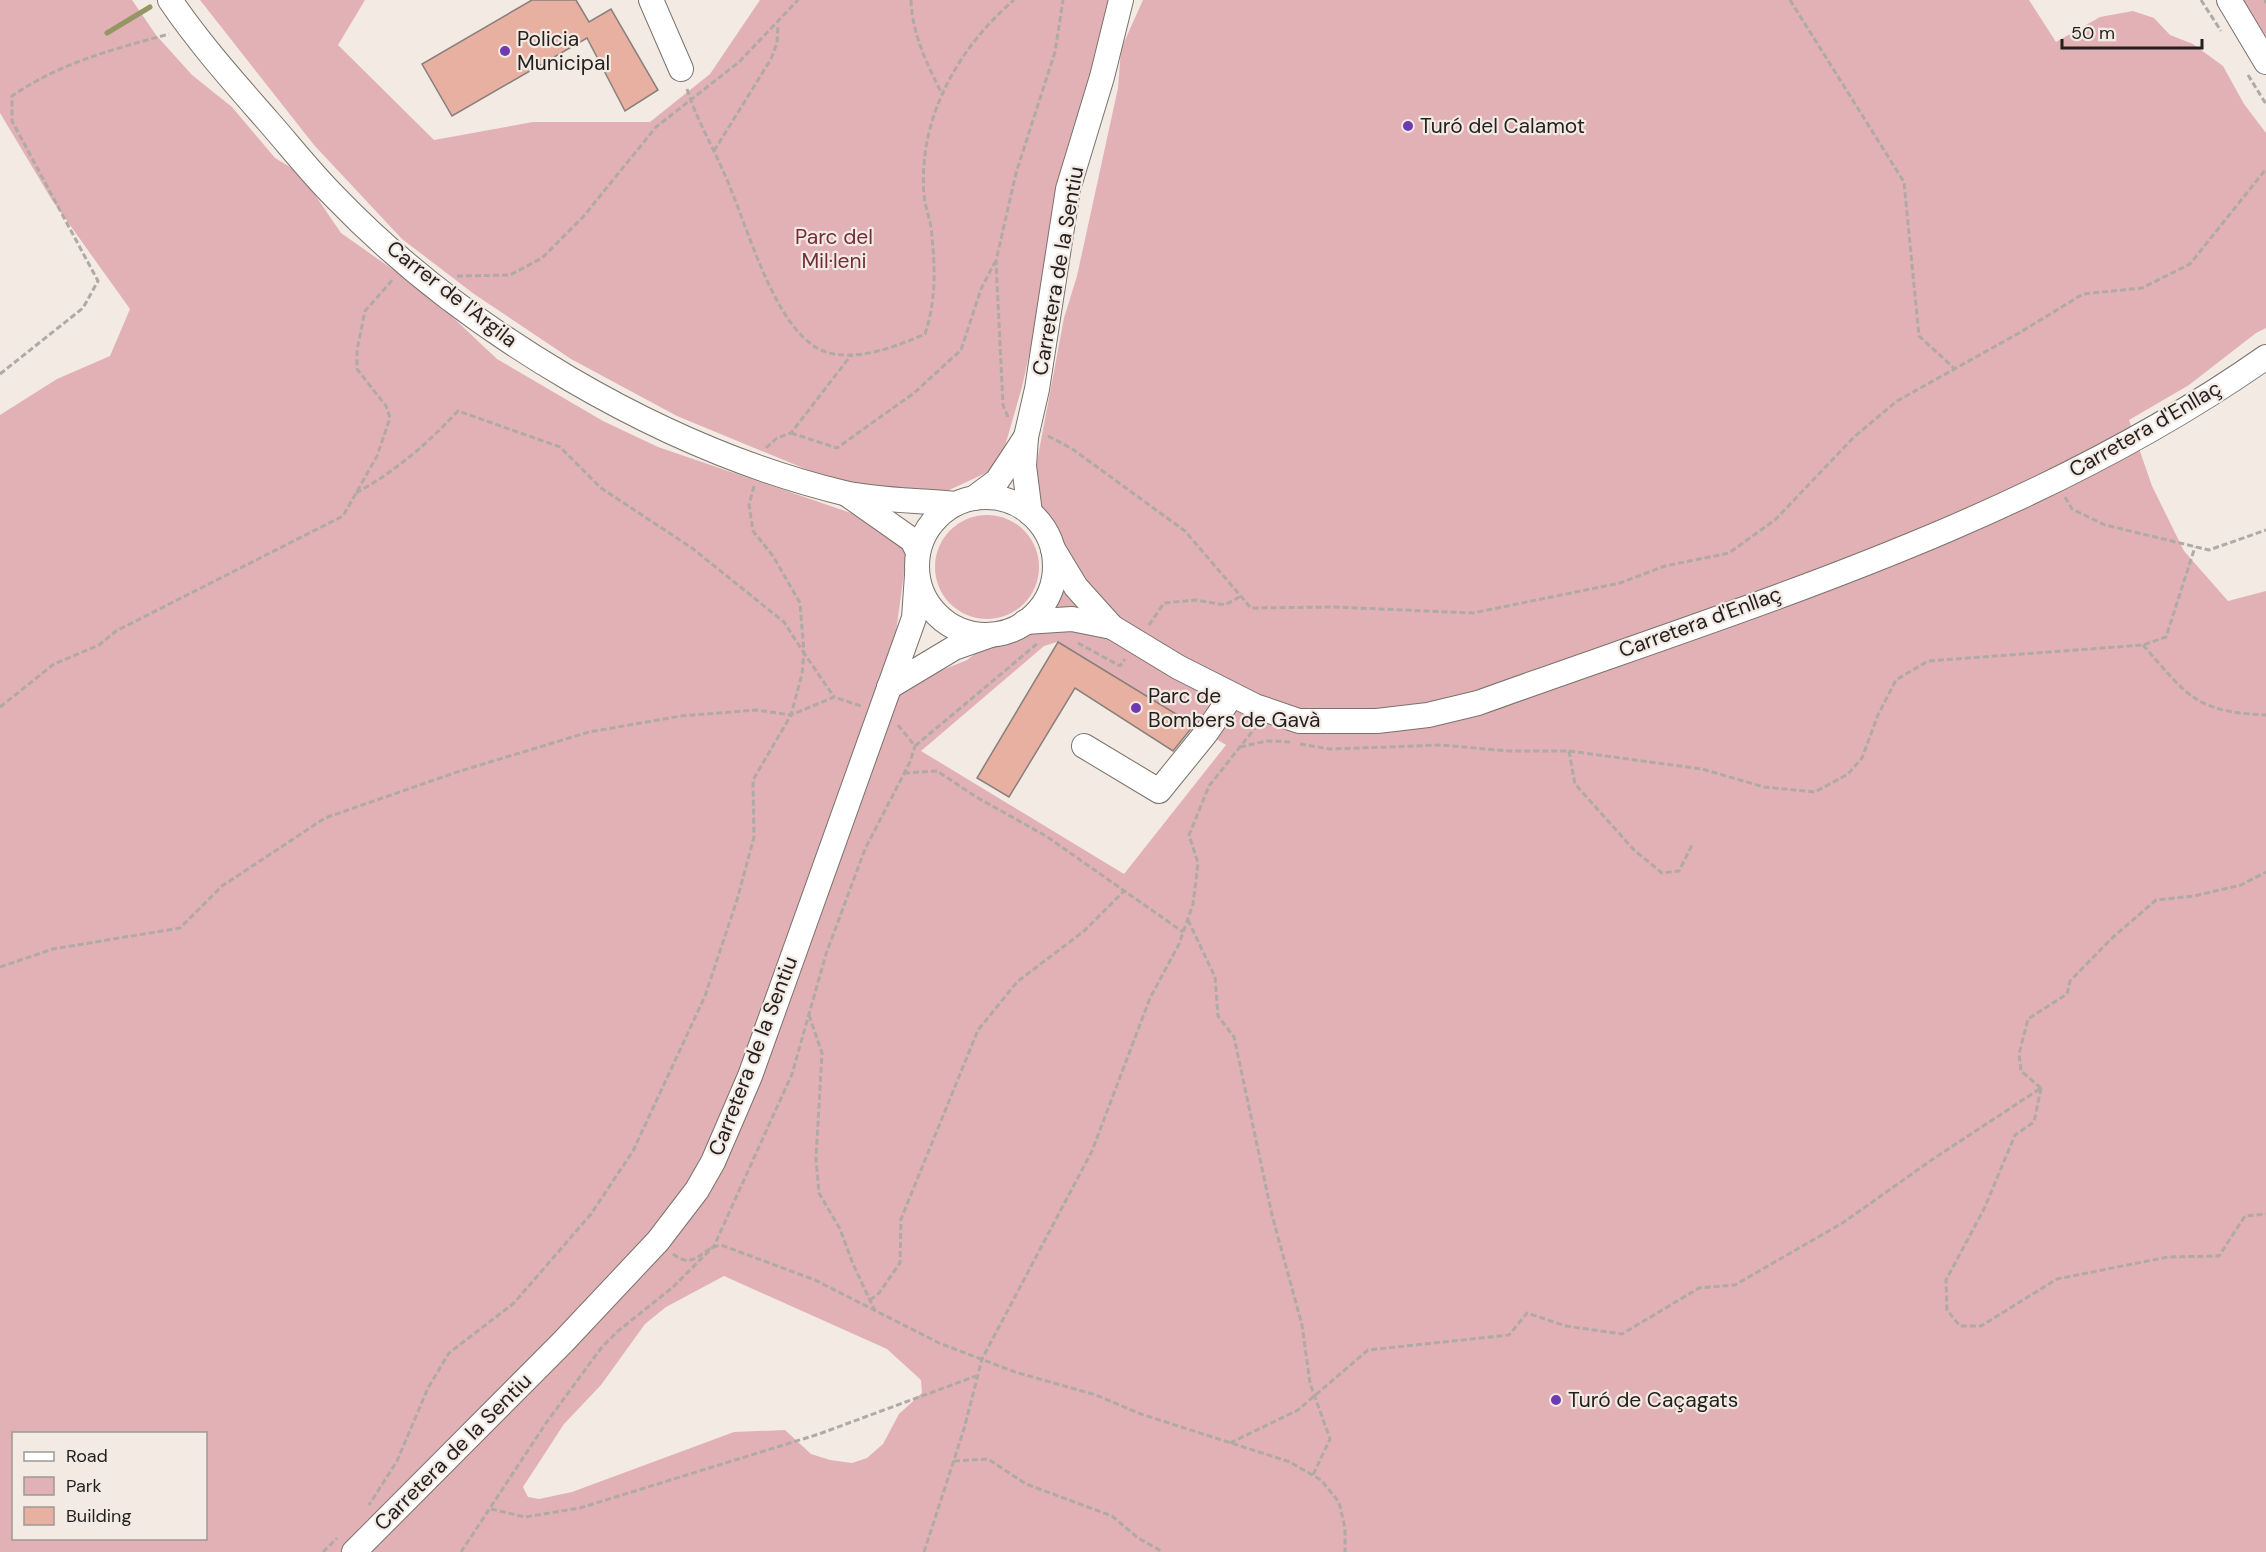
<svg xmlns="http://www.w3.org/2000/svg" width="2266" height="1552" viewBox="0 0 2266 1552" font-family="'DM Sans',sans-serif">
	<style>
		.green { fill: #e2b1b5; fill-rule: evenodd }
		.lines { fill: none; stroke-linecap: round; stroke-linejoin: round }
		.stream { stroke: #959664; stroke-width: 5 }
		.building { fill: #e7b0a0; stroke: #897f7c; stroke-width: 1.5 }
		.minor-casing { stroke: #79726c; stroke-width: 26 }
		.path { stroke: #b0aaa4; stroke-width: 3; stroke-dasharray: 6 3; stroke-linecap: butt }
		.minor { stroke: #fff; stroke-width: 24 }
		.poi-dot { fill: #6e3ab1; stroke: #f2eae3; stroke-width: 2 }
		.labels { text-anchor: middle; stroke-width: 4.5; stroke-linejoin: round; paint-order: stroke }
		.poi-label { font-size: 21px; fill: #221f1d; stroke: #f2eae3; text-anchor: start }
		.park-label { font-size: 21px; fill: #732d39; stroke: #f2eae3 }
		.street-label { font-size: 21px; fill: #221f1d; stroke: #f2eae3 }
	</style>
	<rect width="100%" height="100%" fill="#f2eae3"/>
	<g class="green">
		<path d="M0,0H132L156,35L192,75L232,107L275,158L300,173L341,233L429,295L497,359L603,421L658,447L854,514L907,551L896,632L878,696L967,660L1075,577L1042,511L1036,467L1064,318L1077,276L1118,88L1121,49L1143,0H2029L2056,42L2100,17L2133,11L2154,18L2170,35L2193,44L2223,66L2244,104L2266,133V328L2256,333L2189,385L2129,420L2152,486L2184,551L2228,601L2266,591V1552H0V415L57,379L110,356L130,309L52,200L0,113ZM1057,642L1226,745L1124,874L921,751L1044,646ZM724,1276L887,1349L921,1380L922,1393L899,1414L883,1444L867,1458L852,1463L830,1460L811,1454L785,1430L734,1432L572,1492L539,1499L528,1497L523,1487L564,1424L601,1385L645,1324L666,1307ZM14,1434H206V1538H14Z"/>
		<path d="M200,0H365L338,45L434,140L533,122H650L710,74L760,0H1108L1022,387L1005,446L988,472L945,492L897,493L820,475L677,416L571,359L474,294L402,239L314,145Z"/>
		<path d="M2242,0H2266V39Z"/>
		<circle cx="987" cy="567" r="52"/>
	</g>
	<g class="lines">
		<path class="stream" d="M107,33L150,7"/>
	</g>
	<g class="building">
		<path d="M532,0H576L589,22L611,9L658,90L625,111L587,38L452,116L422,64Z"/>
		<path d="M1058,642L1194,725L1173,751L1075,688L1009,797L977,778Z"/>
	</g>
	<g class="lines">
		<defs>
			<g id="minor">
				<path d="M170,0C199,43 234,82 268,121C290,146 311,173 335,197C464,331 662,449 844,493C879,501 919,500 955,504"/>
				<path d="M651,0L681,69"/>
				<path d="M2229,0L2266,62"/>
				<path d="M848,495L912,540L918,552"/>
				<circle cx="986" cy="566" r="69"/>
				<path d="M974,498L997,481L1026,437"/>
				<path d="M1030,513L1024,466L1026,437L1037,389L1068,189L1102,77L1121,0"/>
				<path d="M1053,549L1076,587L1112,627L1178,667L1255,706L1299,721H1377L1428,715L1478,703C1747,606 2030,523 2266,357"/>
				<path d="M1025,622L1072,619L1112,627"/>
				<path d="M889,687L954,648L991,635"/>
				<path d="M1084,746L1159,791L1206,733L1232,695"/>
				<path d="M354,1552L563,1342L658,1241L697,1190L713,1162L750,1076L914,618L917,575"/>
			</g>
		</defs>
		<use href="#minor" class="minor-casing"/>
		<g class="path">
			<path d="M911,0C912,34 927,64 942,94"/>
			<path d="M1790,0L1904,182L1919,336L1955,369"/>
			<path d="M2201,0L2221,31"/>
			<path d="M2265,0L2266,3"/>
			<path d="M2248,75L2266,104"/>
			<path d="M687,89C696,118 712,145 724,173C746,221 769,312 811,344C842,368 893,348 925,334C937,298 935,264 931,227C929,216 925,206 924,195C918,119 957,49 1014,0"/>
			<path d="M714,151L771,59L777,43L778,25"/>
			<path d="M457,276L510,275L542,258L583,217L656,127L739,62L798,0"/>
			<path d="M0,374L83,308L98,281L12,121V96C62,62 111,50 169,34"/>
			<path d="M1008,417L1003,405L996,261L1016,173L1055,52L1063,0"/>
			<path d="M791,433L837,448L914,393L961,350L981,289L995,262"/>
			<path d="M1048,436L1071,448L1185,531L1251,608L1334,607L1473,613L1620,583L1665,566L1729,553L1775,520L1854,437L1897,401L2019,333L2083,294L2142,288L2190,264L2266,169"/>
			<path d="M766,448L777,438L791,433L852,354"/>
			<path d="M754,486L749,505L753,531L773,556L800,603L804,653L834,697"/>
			<path d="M356,493C396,471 427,444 458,411L560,447L601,488L692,548L784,622L804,653L802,674L791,715L753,780L754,837L737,900L705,996L633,1151L591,1214L514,1303L449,1353L428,1388L397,1461L369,1505"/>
			<path d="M2065,497L2072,509L2105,525L2209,550L2266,530"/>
			<path d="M1149,625L1164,603L1196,600L1225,605L1241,596"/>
			<path d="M1078,643L1120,666L1125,659"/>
			<path d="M2143,645C2188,696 2195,712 2266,715"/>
			<path d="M0,707L54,664L99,645L116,631L343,516L377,456L390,418L386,406L357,369V350L365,311L394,278"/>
			<path d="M898,725L915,746"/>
			<path d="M1300,744L1330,749L1441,745L1509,751H1569L1702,769L1764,787L1815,792L1848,774L1862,758L1878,715L1896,680L1928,661L2143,645L2166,637L2195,547"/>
			<path d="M915,746L1038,643"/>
			<path d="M1240,747L1267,741L1290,742"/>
			<path d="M1569,751L1575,784L1634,850L1662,873L1679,871L1692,845"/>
			<path d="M904,773L937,771L978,798L1046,836L1183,932"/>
			<path d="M1188,920L1215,977L1218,1016L1234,1037L1272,1215L1302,1325L1310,1383L1330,1439L1313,1475"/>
			<path d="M0,967L53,949L180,928L222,886L325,818L457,772L589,732L681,716L756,710L791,715L834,697L861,706"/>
			<path d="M809,1015L822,1053L816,1158L819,1193L840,1229L853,1264L875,1311"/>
			<path d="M2041,1088L2034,1122L2015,1135L1984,1209L1946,1280L1947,1310L1960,1326H1981L2057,1279L2168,1257L2219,1256L2245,1216L2266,1214"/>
			<path d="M2041,1088L2021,1071L2019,1054L2028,1019L2067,994L2070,981L2112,938L2156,900L2194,896L2241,885L2266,872"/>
			<path d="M673,1254C695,1271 699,1249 721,1245L815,1280L939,1343L1015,1372L1096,1395L1141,1414L1290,1462L1321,1480L1339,1502L1345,1528V1552"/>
			<path d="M870,1300L879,1293L900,1263L901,1219L978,1030L1017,982L1084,931L1125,890"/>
			<path d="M1230,1443L1298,1410L1368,1350L1509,1335L1527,1313L1566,1326L1622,1334L1699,1288L1735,1285L1844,1222L1933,1159L2041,1088"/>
			<path d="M954,1461L988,1459L1026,1484L1112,1516L1138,1538L1163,1552"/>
			<path d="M491,1509L525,1517L580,1508L819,1434L976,1376"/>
			<path d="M323,1552L337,1538"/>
			<path d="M461,1552L546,1423L602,1347L618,1331L673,1287L714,1246L792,1074L826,954L865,849L910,762L915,746"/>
			<path d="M924,1552L964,1429L982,1359L1092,1151L1150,998L1179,944L1193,904L1198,863L1189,835L1209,786L1255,728"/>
		</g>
		<use href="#minor" class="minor"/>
	</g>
	<g class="poi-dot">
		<circle cx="505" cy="51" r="6"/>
		<circle cx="1408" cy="126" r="6"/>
		<circle cx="1136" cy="708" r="6"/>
		<circle cx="1556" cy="1400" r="6"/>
	</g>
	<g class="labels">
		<g class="poi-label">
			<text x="517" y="46">Policia<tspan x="517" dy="24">Municipal</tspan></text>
			<text x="1420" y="133">Turó del Calamot</text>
			<text x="1148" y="703">Parc de<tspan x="1148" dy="24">Bombers de Gavà</tspan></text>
			<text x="1568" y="1407">Turó de Caçagats</text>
		</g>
		<g class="park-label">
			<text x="834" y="244">Parc del<tspan x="834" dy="24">Mil·leni</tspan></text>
		</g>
		<g class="street-label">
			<text transform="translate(1058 271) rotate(-80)" y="7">Carretera de la Sentiu</text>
			<text transform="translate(452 294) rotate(38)" y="7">Carrer de l'Argila</text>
			<text transform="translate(2145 429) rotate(-30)" y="7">Carretera d'Enllaç</text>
			<text transform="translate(1700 622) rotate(-20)" y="7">Carretera d'Enllaç</text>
			<text transform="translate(753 1056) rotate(-69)" y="7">Carretera de la Sentiu</text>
			<text transform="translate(453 1452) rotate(-45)" y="7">Carretera de la Sentiu</text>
		</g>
	</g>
	<rect x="12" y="1432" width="195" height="108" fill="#f2eae3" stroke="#9f9994" stroke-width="1.5"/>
	<rect x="24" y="1452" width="30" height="9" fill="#ffffff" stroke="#9f9994" stroke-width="1.5"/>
	<text x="66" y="1462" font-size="18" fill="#221f1d">Road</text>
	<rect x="24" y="1477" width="30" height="18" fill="#e2b1b5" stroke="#9f9994" stroke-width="1.5"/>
	<text x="66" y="1492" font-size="18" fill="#221f1d">Park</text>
	<rect x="24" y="1507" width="30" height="18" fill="#e7b0a0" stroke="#9f9994" stroke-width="1.5"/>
	<text x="66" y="1522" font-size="18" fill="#221f1d">Building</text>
	<path d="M2062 39v9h140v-9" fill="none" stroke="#221f1d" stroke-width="3"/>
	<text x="2071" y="39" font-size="18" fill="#221f1d" stroke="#f2eae3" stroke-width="4.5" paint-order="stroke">50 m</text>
</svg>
